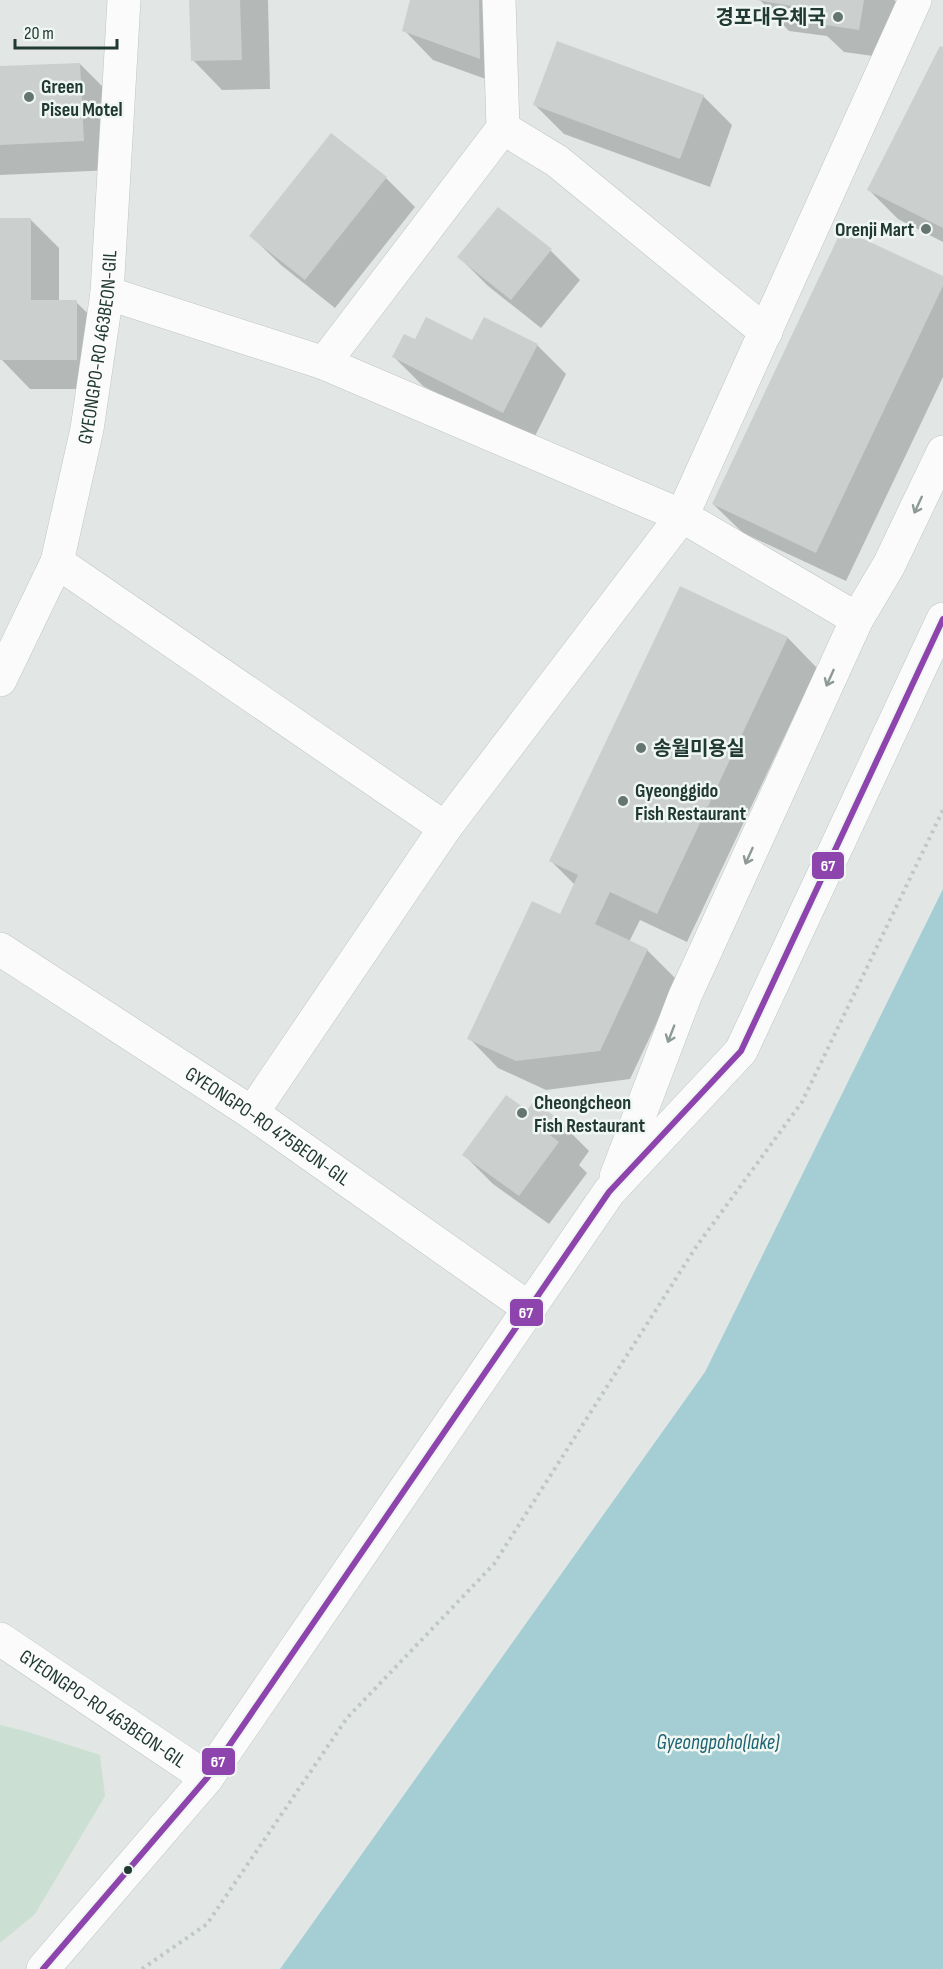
<svg xmlns="http://www.w3.org/2000/svg" width="943" height="1969" viewBox="0 0 943 1969" font-family="'Sofia Sans Condensed','Noto Sans KR',sans-serif">
	<style>
		.green { fill: #cbe0d2 }
		.water { fill: #a4cdd4 }
		.shadow { fill: #0003 }
		.building { fill: #cbd0ce }
		.lines { fill: none; stroke-linecap: round; stroke-linejoin: round }
		.street-casing { stroke: #bfc4c2; stroke-width: 34 }
		.secondary-casing { stroke: #bec5c2; stroke-width: 34 }
		.path { stroke: #c0c7c6; stroke-width: 4; stroke-dasharray: 3 4.5; stroke-linecap: butt }
		.street { stroke: #fbfbfb; stroke-width: 33 }
		.secondary { stroke: #fbfbfb; stroke-width: 33 }
		.bus-1-casing { stroke: #f0f7f3; stroke-width: 10 }
		.bus-1 { stroke: #8e44ad; stroke-width: 6 }
		.oneway { stroke: #8e9a97 }
		.poi-dot { fill: #657671; stroke: #f0f7f3; stroke-width: 2 }
		.bus-dot { fill: #213933; stroke: #f0f7f3; stroke-width: 2 }
		.labels { text-anchor: middle; stroke-width: 5; stroke-linejoin: round; paint-order: stroke }
		.poi-label { font-size: 20px; font-weight: bold; fill: #213933; stroke: #f0f7f3; text-anchor: start }
		.street-label { font-size: 20px; fill: #213933; stroke: #f0f7f3 }
		.water-label { font-size: 21px; font-style: italic; fill: #1e6372; stroke: #f0f7f3 }
		.line-badge { stroke: #f0f7f3; stroke-width: 2 }
		.badge-label { font-size: 16px; text-anchor: middle; font-weight: bold; fill: #fff }
	</style>
	<rect width="100%" height="100%" fill="#e2e7e5"/>
	<path class="green" d="M0,1725L25,1731L100,1755L105,1796L35,1914L0,1943Z"/>
	<path class="water" d="M943,889V1969H280L705,1372Z"/>
	<g class="shadow">
		<path d="M191,0H268L270,89L222,90L193,60Z"/>
		<path d="M412,0H507L508,87L433,60L404,30Z"/>
		<path d="M760,0H894L897,2L888,58L844,52L827,36L789,31Z"/>
		<path d="M943,49V242L898,219L868,189Z"/>
		<path d="M80,64L109,93L113,170L0,175V68Z"/>
		<path d="M703,96L732,125L710,187L564,134L535,105Z"/>
		<path d="M386,178L415,207L335,308L281,265L251,236Z"/>
		<path d="M0,219H30L59,248V302H76L106,331V389H30L1,359Z"/>
		<path d="M551,251L580,280L541,328L488,286L459,257Z"/>
		<path d="M943,278V377L846,581L743,533L713,504Z"/>
		<path d="M415,341L537,345L566,374L532,442L423,386L394,357Z"/>
		<path d="M680,588L788,638L817,668L687,942L640,920L629,942L647,950L677,980L630,1079L546,1090L498,1068L469,1038L561,916L575,885L551,861Z"/>
		<path d="M528,1112L560,1122L589,1151L579,1165L587,1173L549,1224L493,1184L464,1155Z"/>
	</g>
	<g class="building">
		<path d="M189,0H240L242,60L191,61Z"/>
		<path d="M410,0H479L480,59L402,31Z"/>
		<path d="M756,0H864L859,30L813,23L815,10Z"/>
		<path d="M557,41L704,95L680,159L533,105Z"/>
		<path d="M940,46L943,47V228L867,190Z"/>
		<path d="M80,63L84,141L0,145V66Z"/>
		<path d="M331,133L387,177L305,280L249,236Z"/>
		<path d="M498,207L552,249L511,300L457,257Z"/>
		<path d="M0,218H31V300H77V360H0Z"/>
		<path d="M842,229L943,276V286L816,553L712,504Z"/>
		<path d="M426,317L472,340L484,317L538,344L503,413L392,357L404,334L415,339Z"/>
		<path d="M680,586L788,637L657,914L610,892L595,924L648,949L600,1051L516,1061L467,1039L532,901L560,914L578,875L549,861Z"/>
		<path d="M506,1095L527,1110L534,1101L561,1121L550,1135L559,1142L519,1196L462,1155Z"/>
	</g>
	<g class="lines">
		<defs>
			<g id="street">
				<path d="M503,128L557,161L766,332"/>
				<path d="M107,293L324,363L682,516L857,619"/>
				<path d="M324,363L503,128L499,0"/>
				<path d="M57,562L445,828"/>
				<path id="s1" d="M0,949L252,1113L530,1309"/>
				<path d="M252,1113L445,828L682,516L915,0"/>
			</g>
			<g id="secondary">
				<path id="s2" d="M0,680L57,562L87,429L107,293L124,0"/>
				<path d="M616,1177L685,996L857,619L889,565L943,452"/>
				<path id="s3" d="M0,1639L207,1778"/>
				<path d="M43,1969L207,1778L609,1192L741,1051L943,619"/>
			</g>
		</defs>
		<use href="#street" class="street-casing"/>
		<use href="#secondary" class="secondary-casing"/>
		<path class="path" d="M142,1969L207,1924L347,1718L494,1564L696,1247L802,1102L943,810"/>
		<use href="#street" class="street"/>
		<use href="#secondary" class="secondary"/>
		<defs>
			<path id="bus-1" d="M43,1969L207,1778L609,1192L741,1051L943,619"/>
		</defs>
		<use href="#bus-1" class="bus-1-casing"/>
		<use href="#bus-1" class="bus-1"/>
	</g>
	<defs><path id="oneway-shaft" d="M-6 0H5M1.5-3L5.5 0L1.5 3" fill="none" stroke-width="1.6" stroke-linecap="round" stroke-linejoin="round" transform="scale(1.5)"/></defs>
	<g class="oneway">
		<use href="#oneway-shaft" transform="translate(918 505) rotate(115)"/>
		<use href="#oneway-shaft" transform="translate(830 678) rotate(114)"/>
		<use href="#oneway-shaft" transform="translate(749 856) rotate(114)"/>
		<use href="#oneway-shaft" transform="translate(671 1034) rotate(111)"/>
	</g>
	<g class="poi-dot">
		<circle cx="838" cy="17" r="6"/>
		<circle cx="29" cy="97" r="6"/>
		<circle cx="926" cy="229" r="6"/>
		<circle cx="641" cy="748" r="6"/>
		<circle cx="623" cy="801" r="6"/>
		<circle cx="522" cy="1113" r="6"/>
	</g>
	<circle class="bus-dot" cx="128" cy="1870" r="5"/>
	<g class="labels">
		<g class="poi-label">
			<text x="826" y="24" text-anchor="end">경포대우체국</text>
			<text x="41" y="93">Green<tspan x="41" dy="23">Piseu Motel</tspan></text>
			<text x="914" y="236" text-anchor="end">Orenji Mart</text>
			<text x="653" y="755">송월미용실</text>
			<text x="635" y="797">Gyeonggido<tspan x="635" dy="23">Fish Restaurant</tspan></text>
			<text x="534" y="1109">Cheongcheon<tspan x="534" dy="23">Fish Restaurant</tspan></text>
		</g>
		<g class="street-label">
			<text dy="7" stroke="none"><textPath href="#s2" startOffset="350">GYEONGPO-RO 463BEON-GIL</textPath></text>
			<text dy="7" stroke="none"><textPath href="#s1" startOffset="321">GYEONGPO-RO 475BEON-GIL</textPath></text>
			<text dy="7" stroke="none"><textPath href="#s3" startOffset="124">GYEONGPO-RO 463BEON-GIL</textPath></text>
		</g>
		<g class="water-label">
			<text x="718" y="1749">Gyeongpoho(lake)</text>
		</g>
	</g>
	<g class="line-badge">
		<rect x="811" y="851" width="34" height="29" rx="6" fill="#8e44ad"/>
		<rect x="509" y="1298" width="35" height="29" rx="6" fill="#8e44ad"/>
		<rect x="201" y="1747" width="35" height="29" rx="6" fill="#8e44ad"/>
	</g>
	<g class="badge-label">
		<text x="828" y="871">67</text>
		<text x="526" y="1318">67</text>
		<text x="218" y="1767">67</text>
	</g>
	<path d="M15 39v9h102v-9" fill="none" stroke="#213933" stroke-width="3"/>
	<text x="24" y="39" font-size="18" fill="#213933" stroke="#f0f7f3" stroke-width="4.5" paint-order="stroke">20 m</text>
</svg>
